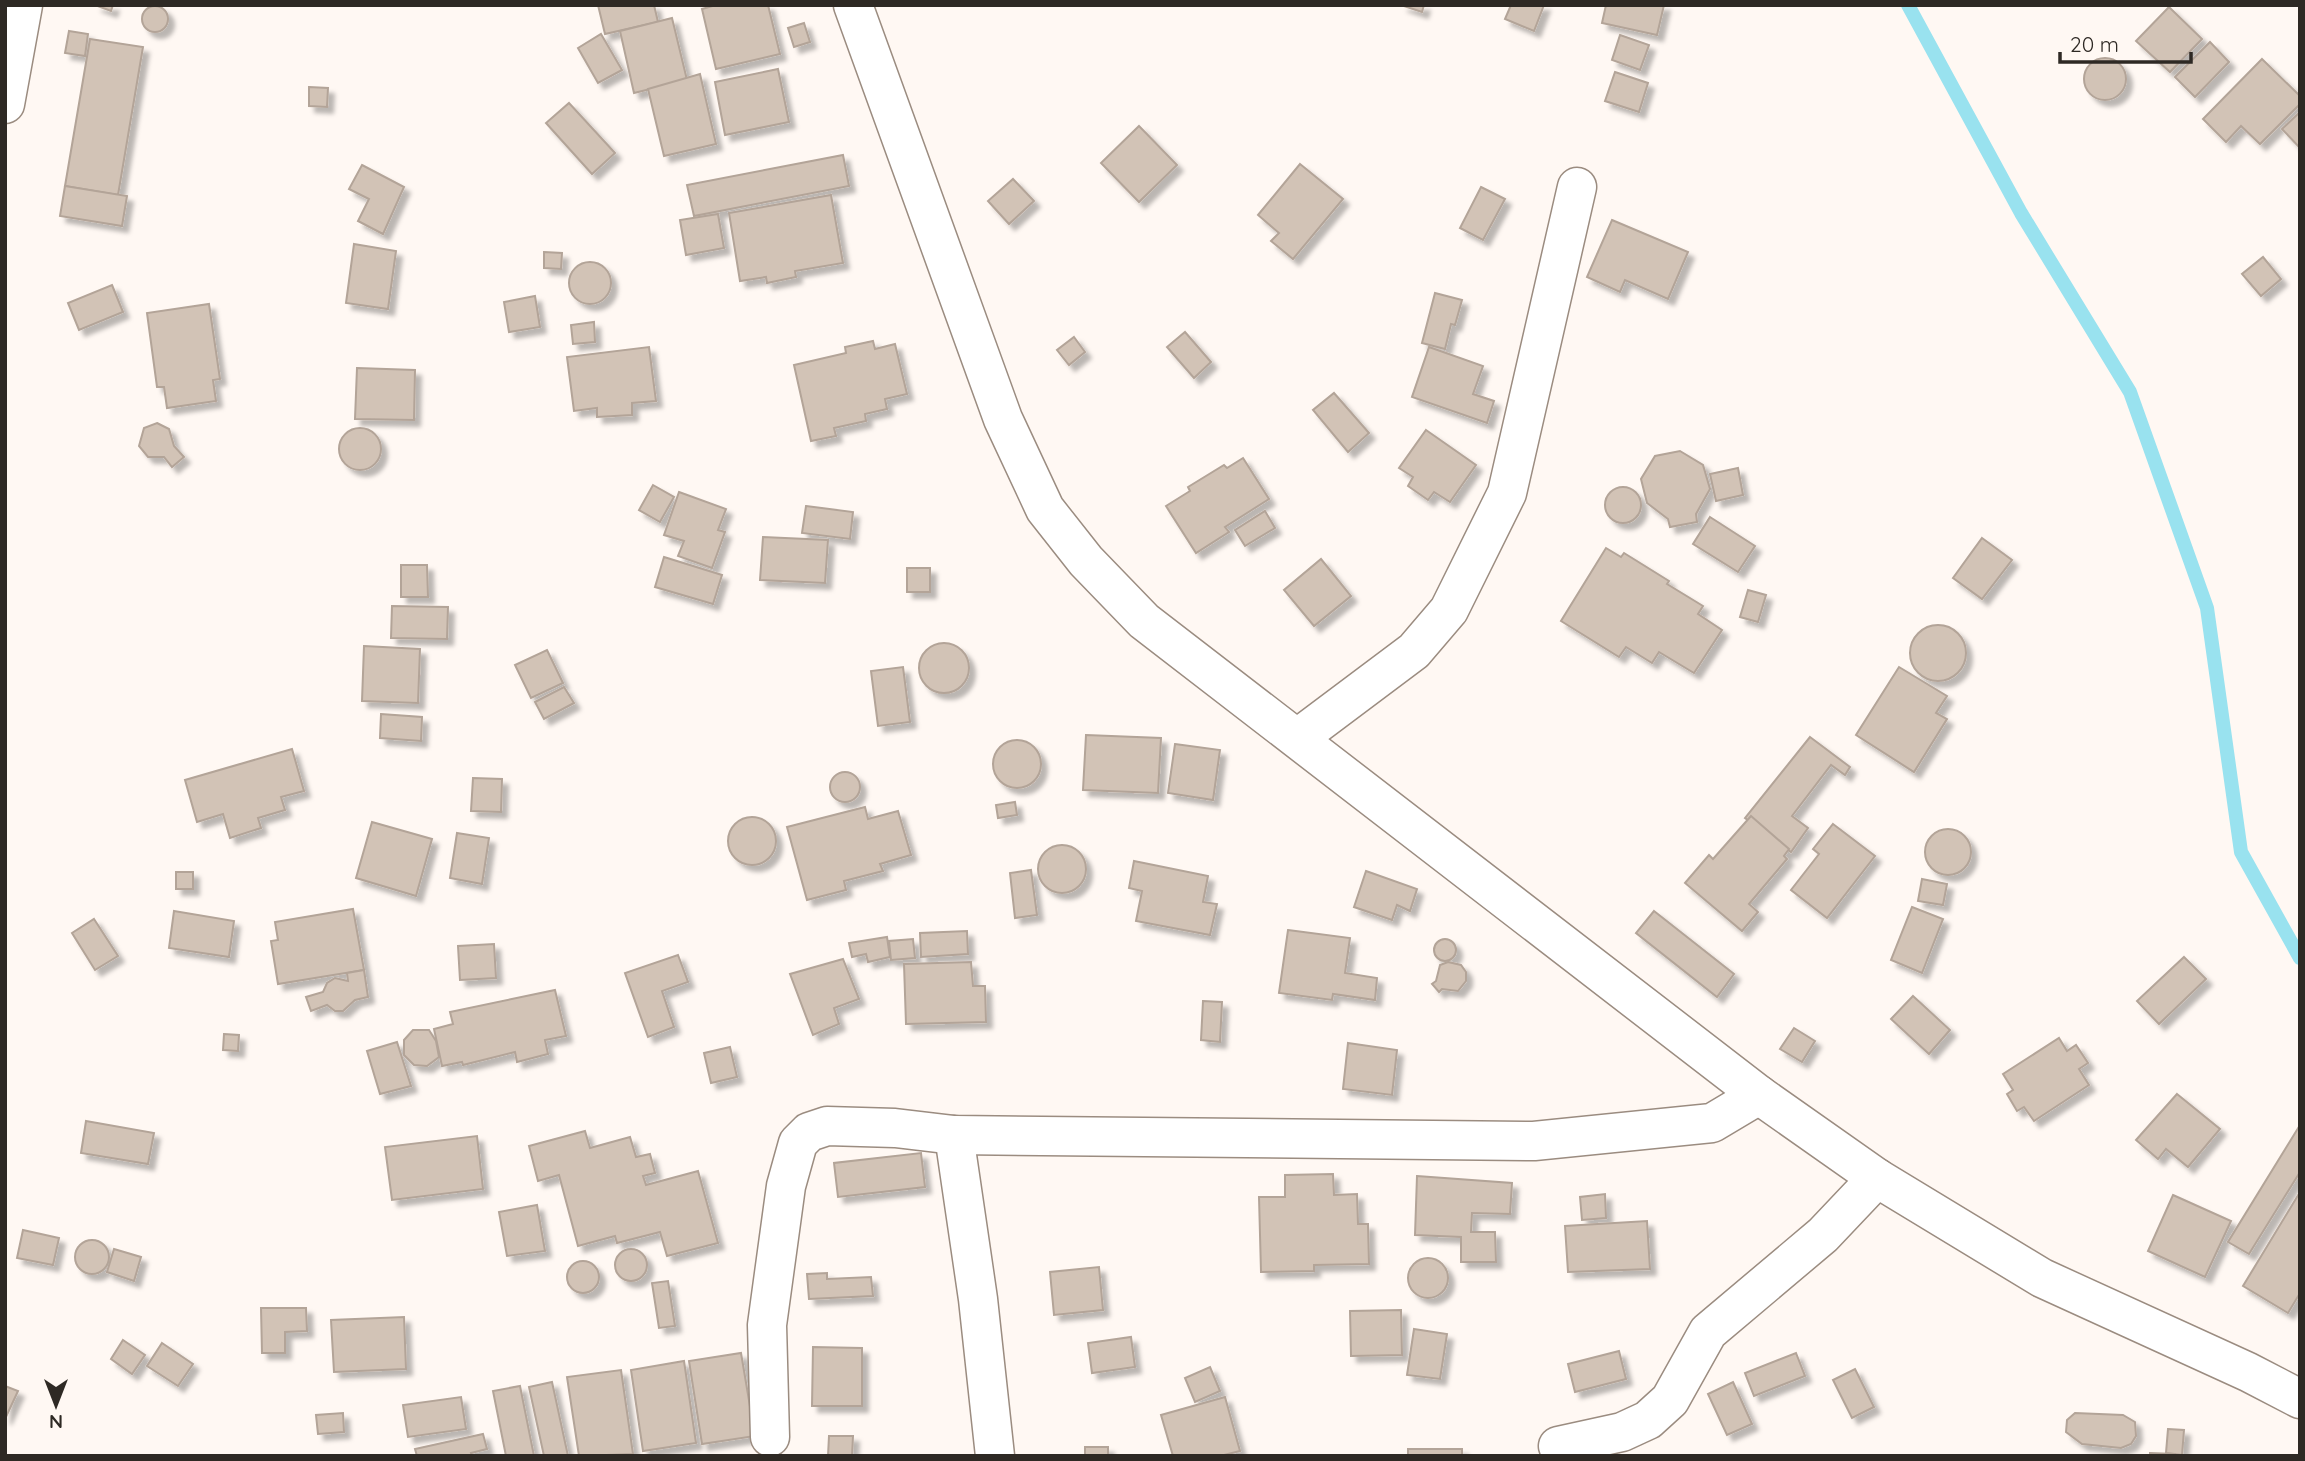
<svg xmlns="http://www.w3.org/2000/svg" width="2305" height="1461" viewBox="0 0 2305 1461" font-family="Quicksand,sans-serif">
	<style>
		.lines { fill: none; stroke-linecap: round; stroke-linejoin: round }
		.stream { stroke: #99e2ef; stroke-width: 14 }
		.building { fill: #d2c3b6; stroke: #b3a498; stroke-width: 2; filter: url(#shadow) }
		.minor-casing { stroke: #9b8c80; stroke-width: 41 }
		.minor { stroke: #fff; stroke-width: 38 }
	</style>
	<defs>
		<filter id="shadow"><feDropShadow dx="6" dy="6" stdDeviation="2" flood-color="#0004"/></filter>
	</defs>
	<rect width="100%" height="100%" fill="#fff8f3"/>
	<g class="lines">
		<path class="stream" d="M1908,5L2021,213L2130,392L2207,608L2241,852L2300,958"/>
	</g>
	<g class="building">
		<path d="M95,5H113L111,11Z"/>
		<path d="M598,5H654L658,22L605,34Z"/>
		<path d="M716,5H768L780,54L716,69L702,9Z"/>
		<path d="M1401,5H1424L1422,12Z"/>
		<path d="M1511,5H1544L1534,31L1505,19Z"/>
		<path d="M1606,5H1664L1657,35L1602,23Z"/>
		<circle cx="155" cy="19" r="13"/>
		<path d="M2169,7L2202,39L2170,72L2136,41Z"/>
		<path d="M672,18L687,80L634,93L620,31Z"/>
		<path d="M804,23L810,42L794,47L788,28Z"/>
		<path d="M69,31L88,34L85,56L65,53Z"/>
		<path d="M601,34L622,70L598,83L578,48Z"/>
		<path d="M1620,35L1649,45L1640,70L1612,60Z"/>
		<path d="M90,39L143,47L118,195L65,186Z"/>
		<path d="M2210,42L2229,62L2195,97L2175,77Z"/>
		<circle cx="2105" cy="79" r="21"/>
		<path d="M2262,59L2300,96V104L2260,144L2241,126L2226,142L2203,119Z"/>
		<path d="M778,69L789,122L725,135L715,82Z"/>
		<path d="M1615,72L1648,83L1639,112L1605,101Z"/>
		<path d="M700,74L716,144L664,156L648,89Z"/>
		<path d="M309,87L328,88L327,107L309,106Z"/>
		<path d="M569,103L615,153L592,174L546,123Z"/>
		<path d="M2299,113L2300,114V148L2282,129Z"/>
		<path d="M1139,126L1177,165L1139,202L1101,163Z"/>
		<path d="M843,155L849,186L694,216L687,185Z"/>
		<path d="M1300,164L1343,199L1293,259L1271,241L1279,233L1258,215Z"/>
		<path d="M362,165L404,187L383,234L358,221L369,199L349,189Z"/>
		<path d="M1013,179L1034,201L1009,224L988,201Z"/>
		<path d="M65,186L127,196L122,226L60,216Z"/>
		<path d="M1481,187L1505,199L1483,240L1460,228Z"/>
		<path d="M831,195L843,263L795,271L796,277L767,283L766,277L740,281L729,213Z"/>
		<path d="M718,214L724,248L686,255L680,220Z"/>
		<path d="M1612,220L1688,252L1668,299L1625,280L1620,292L1587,277Z"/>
		<path d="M354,244L396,251L388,309L346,303Z"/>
		<path d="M544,252L562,253L561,269L544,268Z"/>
		<path d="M2263,257L2281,279L2261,296L2242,274Z"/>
		<circle cx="590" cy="283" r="21"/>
		<path d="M112,285L123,312L79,330L68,303Z"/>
		<path d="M1435,293L1462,300L1455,325L1451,324L1445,349L1422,343Z"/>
		<path d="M535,296L540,327L509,332L504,302Z"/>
		<path d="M209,304L220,379L213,380L216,401L167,408L164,387H157L147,313Z"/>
		<path d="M594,322L595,342L573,344L571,325Z"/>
		<path d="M1185,332L1211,362L1194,378L1167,347Z"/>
		<path d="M1074,337L1085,352L1069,365L1057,350Z"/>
		<path d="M873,341L875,349L895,344L907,394L885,399L887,409L865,414L866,421L834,428L836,436L811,441L794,365L846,353L845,347Z"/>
		<path d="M649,347L656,401L632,403V415L597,417V408L574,411L567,357Z"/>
		<path d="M1429,347L1483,366L1473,394L1494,401L1487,423L1412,397Z"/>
		<path d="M357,368L415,370L414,420L355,419Z"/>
		<path d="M1334,393L1369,433L1348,452L1313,410Z"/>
		<path d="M157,423L169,429L174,446L184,457L172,467L164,457H148L139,446L144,428Z"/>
		<circle cx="360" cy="449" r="21"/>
		<path d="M1426,430L1476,465L1450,502L1434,492L1428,500L1408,486L1413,477L1399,468Z"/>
		<path d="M1680,451L1703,465L1710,489L1696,514L1697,522L1670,527L1668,519L1647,503L1641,479L1655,456Z"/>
		<path d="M1243,458L1269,499L1225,527L1229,532L1196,553L1166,506L1190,491L1188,487L1224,465L1227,468Z"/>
		<path d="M1738,468L1743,495L1716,501L1710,474Z"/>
		<path d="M653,485L674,497L660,522L639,510Z"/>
		<circle cx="1623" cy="505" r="18"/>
		<path d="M679,492L726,509L718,530L725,532L712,568L678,556L684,541L664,535Z"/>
		<path d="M806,506L853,512L850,539L802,533Z"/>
		<path d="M1265,511L1275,528L1245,546L1235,530Z"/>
		<path d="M1710,517L1755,546L1738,572L1693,544Z"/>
		<path d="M763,537L828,540L825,583L760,580Z"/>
		<path d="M1982,538L2012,560L1982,599L1953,578Z"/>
		<path d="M1606,548L1621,557L1624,553L1669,581L1667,584L1703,606L1698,614L1722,630L1694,673L1659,652L1652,663L1626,647L1619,657L1561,621Z"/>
		<path d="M664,557L722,575L713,604L655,587Z"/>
		<path d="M1321,559L1351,596L1314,626L1284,590Z"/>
		<path d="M401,565H427L428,597H401Z"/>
		<rect x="907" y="568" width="23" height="24"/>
		<path d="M1748,590L1766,595L1758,622L1740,617Z"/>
		<path d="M392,606L448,607L447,639L391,638Z"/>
		<circle cx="1938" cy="653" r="28"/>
		<circle cx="944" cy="668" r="25"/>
		<path d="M364,646L420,649L418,703L362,701Z"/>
		<path d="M547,650L563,683L531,698L515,665Z"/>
		<path d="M903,667L910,722L878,726L871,671Z"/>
		<path d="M1899,667L1947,696L1936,713L1947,719L1914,772L1856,735Z"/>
		<path d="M564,687L574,703L544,719L535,702Z"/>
		<path d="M381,714L422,717L421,741L380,738Z"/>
		<path d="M1086,735L1161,738L1158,793L1083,790Z"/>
		<path d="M1810,737L1850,767L1845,775L1831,765L1792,816L1808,828L1791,852L1745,818Z"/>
		<circle cx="1017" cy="764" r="24"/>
		<path d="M1175,744L1220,750L1213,800L1168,793Z"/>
		<path d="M292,749L304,791L281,797L285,810L258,818L261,828L230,838L223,814L197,822L185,780Z"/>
		<circle cx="845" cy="787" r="15"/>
		<path d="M473,778L502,779L501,812L471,811Z"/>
		<path d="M1015,802L1017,815L998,818L996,805Z"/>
		<path d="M865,807L868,819L898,811L911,855L880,864L883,871L844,881L846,890L807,900L787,827Z"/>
		<path d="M1751,816L1789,849L1784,856L1787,859L1749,904L1758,912L1742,931L1685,883L1709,855L1713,859Z"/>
		<circle cx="752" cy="841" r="24"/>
		<path d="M372,822L432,839L416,896L356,878Z"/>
		<path d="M1833,824L1875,856L1827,918L1791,890L1819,854L1813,849Z"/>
		<circle cx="1948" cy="852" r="23"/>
		<path d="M457,833L489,838L482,884L450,878Z"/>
		<circle cx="1062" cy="869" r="24"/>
		<path d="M1134,861L1208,876L1203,902L1217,904L1210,935L1136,921L1142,891L1129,888Z"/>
		<path d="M1031,870L1037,915L1015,918L1010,873Z"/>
		<path d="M1366,871L1417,889L1410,911L1397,905L1392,920L1354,907Z"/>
		<rect x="176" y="872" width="17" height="17"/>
		<path d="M1922,879L1947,884L1943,905L1918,901Z"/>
		<path d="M1912,907L1943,919L1922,973L1891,960Z"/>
		<path d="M353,909L364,970L278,984L271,941L278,940L275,922Z"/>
		<path d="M174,911L234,921L229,957L169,948Z"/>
		<path d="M1654,911L1734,974L1717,997L1636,933Z"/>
		<path d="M94,919L118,956L95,970L72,933Z"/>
		<path d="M1288,930L1350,938L1345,973L1377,978L1375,1000L1333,994L1332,1000L1279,993Z"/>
		<path d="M967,931L968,954L921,957L920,933Z"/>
		<path d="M887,937L890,957L868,962L866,954L852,957L849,943Z"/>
		<path d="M913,939L915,958L891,960L889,941Z"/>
		<circle cx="1445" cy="950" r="11"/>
		<path d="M494,944L496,978L460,980L458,946Z"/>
		<path d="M678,955L688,982L662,991L674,1027L648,1037L625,973Z"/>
		<path d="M2184,957L2206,979L2159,1024L2137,1001Z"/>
		<path d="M843,959L859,999L834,1008L839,1024L813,1035L790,974Z"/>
		<path d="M971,962L973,986H985L986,1022L906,1024L904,964Z"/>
		<path d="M1448,962L1461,965L1466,972V981L1458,991L1442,989L1439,992L1432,984L1436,981L1440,965Z"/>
		<path d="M364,970L368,997L355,1000L343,1011H335L327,1005L311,1011L306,997L323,992L327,983L335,978L348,981L347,973Z"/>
		<path d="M555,990L566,1036L545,1040L548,1054L517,1062L515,1052L463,1065L462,1062L442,1066L434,1029L453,1024L450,1012Z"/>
		<path d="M1913,996L1950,1030L1929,1054L1891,1019Z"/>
		<path d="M1203,1001L1222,1002L1220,1042L1201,1040Z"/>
		<path d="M1794,1028L1815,1041L1802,1062L1780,1049Z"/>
		<path d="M413,1030H429L436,1041L439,1057L427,1066L414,1065L404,1055V1040Z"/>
		<path d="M224,1034L239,1035L238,1051L223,1050Z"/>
		<path d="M2059,1038L2067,1051L2076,1045L2088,1063L2079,1069L2089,1085L2034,1121L2024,1107L2017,1111L2007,1094L2013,1090L2003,1074Z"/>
		<path d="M397,1042L411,1086L380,1094L367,1051Z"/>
		<path d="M1348,1043L1397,1050L1392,1095L1343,1089Z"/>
		<path d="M730,1047L737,1077L711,1083L704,1053Z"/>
		<path d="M2177,1094L2220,1129L2188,1167L2166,1149L2158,1159L2136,1140Z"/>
		<path d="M86,1121L154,1133L148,1164L81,1153Z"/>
		<path d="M2300,1125V1172L2249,1254L2228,1242Z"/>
		<path d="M585,1131L590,1148L630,1137L636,1157L650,1154L655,1173L643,1176L646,1185L698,1171L718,1243L667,1256L660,1232L617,1243L615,1236L578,1246L559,1175L538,1181L529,1146Z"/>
		<path d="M477,1136L483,1189L392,1200L385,1147Z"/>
		<path d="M921,1153L925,1187L838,1197L834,1163Z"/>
		<path d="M1333,1174L1334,1195L1357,1194L1358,1224H1368L1369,1264L1314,1265V1271L1261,1272L1259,1197H1285V1175Z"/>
		<path d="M1417,1176L1512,1183L1510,1214L1472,1213L1471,1232H1495L1496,1262H1461V1237L1415,1235Z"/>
		<path d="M2300,1192V1293L2288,1313L2243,1286Z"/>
		<path d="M1605,1194L1606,1218L1582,1220L1580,1197Z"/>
		<path d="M2173,1195L2231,1221L2205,1277L2148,1251Z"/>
		<path d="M537,1205L545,1251L507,1256L499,1212Z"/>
		<path d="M1647,1221L1650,1269L1568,1272L1565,1226Z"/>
		<path d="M23,1230L59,1238L53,1265L17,1258Z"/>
		<circle cx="92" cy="1257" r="17"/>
		<path d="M114,1249L141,1257L134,1281L107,1272Z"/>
		<circle cx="631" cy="1265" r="16"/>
		<circle cx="1428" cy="1278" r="20"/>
		<circle cx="583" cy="1277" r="16"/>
		<path d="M1099,1267L1103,1310L1054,1315L1050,1272Z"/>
		<path d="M827,1273V1279L871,1277L873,1296L809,1299L807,1274Z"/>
		<path d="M668,1281L675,1326L659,1328L652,1283Z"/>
		<path d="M261,1308H306L307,1331L285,1332V1353H262Z"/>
		<path d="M1401,1310L1402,1355L1351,1356L1350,1311Z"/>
		<path d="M404,1317L406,1369L334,1372L331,1320Z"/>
		<path d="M1414,1329L1447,1334L1440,1379L1407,1375Z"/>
		<path d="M1131,1337L1135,1367L1092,1373L1088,1343Z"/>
		<path d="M123,1340L145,1355L132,1374L111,1359Z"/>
		<path d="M162,1343L193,1364L178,1386L147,1366Z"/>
		<path d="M813,1347L862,1348V1406H812Z"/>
		<path d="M1619,1351L1626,1379L1575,1392L1568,1364Z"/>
		<path d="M741,1353L755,1436L702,1444L689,1361Z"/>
		<path d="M1796,1353L1805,1376L1754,1396L1745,1373Z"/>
		<path d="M684,1361L696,1443L643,1451L631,1370Z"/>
		<path d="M1210,1367L1220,1391L1195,1402L1185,1378Z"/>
		<path d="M1855,1369L1874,1407L1852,1418L1833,1380Z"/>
		<path d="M621,1370L633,1454L579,1456L567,1377Z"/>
		<path d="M552,1382L568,1456H544L529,1387Z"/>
		<path d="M1733,1382L1752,1424L1727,1435L1708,1394Z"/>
		<path d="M5,1386L18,1391L5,1419Z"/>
		<path d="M520,1386L534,1456H506L493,1391Z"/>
		<path d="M461,1397L466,1429L408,1437L403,1405Z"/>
		<path d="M1225,1397L1240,1451L1220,1456H1173L1161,1415Z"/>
		<path d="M343,1413L344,1432L318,1434L316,1415Z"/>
		<path d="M2075,1413L2123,1415L2135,1422L2136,1436L2131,1444L2121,1448L2082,1444L2066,1432L2067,1420Z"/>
		<path d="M2168,1429L2184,1430L2182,1455L2166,1453Z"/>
		<path d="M483,1434L487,1449L471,1453L472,1456H417L415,1449Z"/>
		<path d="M829,1436H853L852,1456H828Z"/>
		<rect x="1085" y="1447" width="23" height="9"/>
		<rect x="1408" y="1449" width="54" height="7"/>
		<path d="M2150,1453L2175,1454V1456H2150Z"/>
	</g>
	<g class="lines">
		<defs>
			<g id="minor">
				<path d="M853,5L1003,419L1045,509L1086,561L1144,621L1759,1095L1877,1178L2042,1278L2248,1372L2300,1399"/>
				<path d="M5,104L23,5"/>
				<path d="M1298,738L1414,651L1449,610L1507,493L1577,187"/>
				<path d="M954,1135L978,1299L995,1456"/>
				<path d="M770,1437L767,1325L786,1186L798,1143L809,1132L827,1126L895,1128L954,1135L1534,1141L1712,1123L1759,1095"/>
				<path d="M1558,1446L1622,1432L1648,1420L1670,1400L1708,1332L1823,1235L1877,1178"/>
			</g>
		</defs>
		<use href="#minor" class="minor-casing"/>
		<use href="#minor" class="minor"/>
	</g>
	<rect width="2305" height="1461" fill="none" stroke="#2e2924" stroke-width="14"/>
	<g transform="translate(56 1405) rotate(180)" stroke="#fff8f3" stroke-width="5" paint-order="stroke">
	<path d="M0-5L12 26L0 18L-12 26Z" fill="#2e2924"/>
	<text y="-10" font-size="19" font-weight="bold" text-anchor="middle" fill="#2e2924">N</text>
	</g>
	<path d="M2060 52v10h131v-10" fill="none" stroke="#2e2924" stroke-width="3.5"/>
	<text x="2070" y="52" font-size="21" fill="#2e2924" stroke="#fff8f3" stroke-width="5" paint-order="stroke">20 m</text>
</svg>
